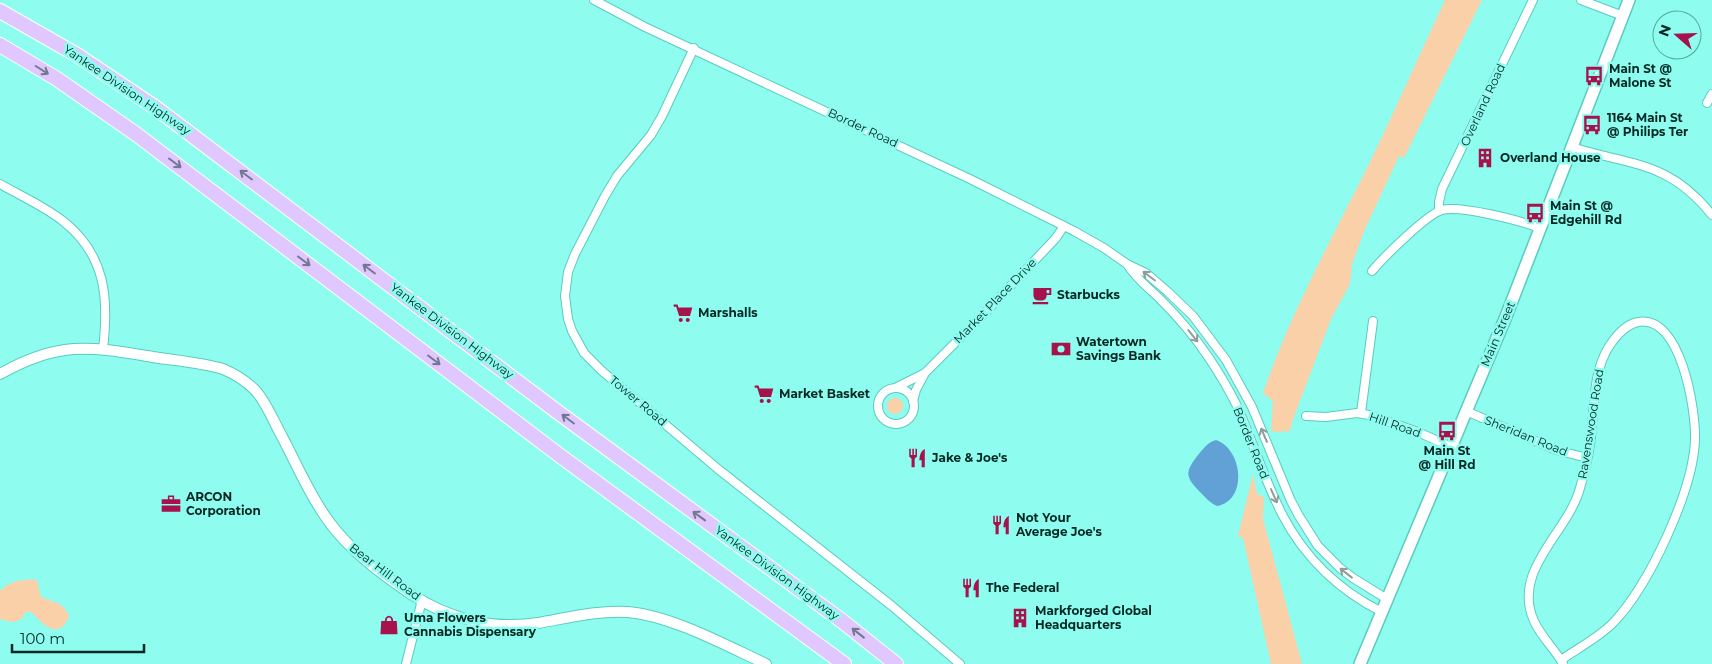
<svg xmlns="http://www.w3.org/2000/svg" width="1712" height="664" viewBox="0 0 1712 664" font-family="Montserrat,sans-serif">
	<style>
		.green { fill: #f9d0a8 }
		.water { fill: #62a1d6 }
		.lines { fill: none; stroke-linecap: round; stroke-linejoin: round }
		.minor-casing { stroke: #5acbbf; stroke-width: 10 }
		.tertiary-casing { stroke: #5acbbf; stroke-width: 12 }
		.secondary-casing { stroke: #5acbbf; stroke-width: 14 }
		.motorway-casing { stroke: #fff; stroke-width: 16 }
		.minor { stroke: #fff; stroke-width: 8 }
		.tertiary { stroke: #fff; stroke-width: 10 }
		.secondary { stroke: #fff; stroke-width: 11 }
		.motorway { stroke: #e0c7fd; stroke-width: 14 }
		.oneway { stroke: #717890 }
		.oneway2 { stroke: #8d9e9c }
		.labels { text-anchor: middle; stroke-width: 5; stroke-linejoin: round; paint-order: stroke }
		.poi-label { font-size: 12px; font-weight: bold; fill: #022824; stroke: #8efdf0; text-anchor: start }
		.street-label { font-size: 12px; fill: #022824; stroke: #8efdf0 }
	</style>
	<rect width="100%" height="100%" fill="#8efdf0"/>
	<g class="green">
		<path d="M1445,0H1482L1404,158L1399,156L1365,229L1352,264L1350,284L1331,319L1292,422L1290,431L1277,432L1271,431L1273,401L1263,393C1290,314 1331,240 1368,166C1395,111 1419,55 1445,0Z"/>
		<circle cx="895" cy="406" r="8"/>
		<path d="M1253,474L1257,494L1264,497L1263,519L1302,664H1271L1243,538L1238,536Z"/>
		<path d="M34,579L39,584L38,586L41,597L60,604L69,614C67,626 58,634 46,626C40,622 36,616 31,612H26L20,620L11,622L0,619V591C9,581 21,580 34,579Z"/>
	</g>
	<path class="water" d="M1216,440C1243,449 1248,501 1217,506C1210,503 1205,497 1199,491C1185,476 1185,472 1198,455C1203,449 1208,442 1216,440Z"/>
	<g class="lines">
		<defs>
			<g id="minor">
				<path d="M594,0L645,27L970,179L1074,231L1104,248L1127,264L1146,273L1168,292L1193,316L1226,360L1252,407L1291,501L1299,516L1318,546L1340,568L1353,578L1387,599"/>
				<path d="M1581,0L1623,16"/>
				<path d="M694,48L662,116L651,135L617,176L605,196L575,254L568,272L565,296L568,319L572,331L584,353L602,371L718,469L892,606L960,664"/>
				<path d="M1707,103L1712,94"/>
				<path d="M1572,147C1631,166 1668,160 1712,215"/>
				<path d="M0,184C21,196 44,206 63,221C106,255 109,298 103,349"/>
				<path d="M1439,211V202L1442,189L1533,0"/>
				<path d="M1127,264C1136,279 1149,288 1161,300C1179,318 1195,337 1209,358C1219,373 1228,388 1236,404C1253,441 1264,480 1283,516C1305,558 1340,591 1382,612"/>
				<path d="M1372,271C1383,258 1427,214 1442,210C1461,205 1521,221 1540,228"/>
				<path d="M897,387L925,373L982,316L1056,238L1064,226"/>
				<circle cx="896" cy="406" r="18"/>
				<path d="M913,401L916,390L925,373"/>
				<path d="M1466,411L1556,450L1587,458"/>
				<path d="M1361,413L1373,321"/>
				<path d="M1306,416L1326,417L1357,413L1369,415L1418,432L1451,447"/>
				<path d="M1561,660C1578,648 1598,638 1613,623C1649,586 1693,491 1695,440C1696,410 1681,314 1638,322C1624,325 1615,337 1608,348C1594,372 1595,398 1592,425C1591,446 1586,468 1580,488C1568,533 1511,570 1534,621C1541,637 1555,649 1563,664"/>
				<path d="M406,664L422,600"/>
			</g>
			<path id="tertiary" d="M0,374C62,339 92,347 159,358C180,361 203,363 223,369C235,374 246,381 255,390C265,401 271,415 278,429C294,458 307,491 327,519C349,550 380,573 411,594C448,619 493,630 538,623C567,618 597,610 628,612C672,616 725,645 766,664"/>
			<path id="secondary" d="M1360,664L1505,319L1629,0"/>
			<g id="motorway">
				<path d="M0,11L77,55L156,108L555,410L842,621L896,664"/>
				<path d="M0,45L57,79L136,134L559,455L844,664"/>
			</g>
		</defs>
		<use href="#minor" class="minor-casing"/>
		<use href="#tertiary" class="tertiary-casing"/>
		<use href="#secondary" class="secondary-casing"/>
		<use href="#motorway" class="motorway-casing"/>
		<use href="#minor" class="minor"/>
		<use href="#tertiary" class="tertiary"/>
		<use href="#secondary" class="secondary"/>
		<use href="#motorway" class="motorway"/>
	</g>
	<defs><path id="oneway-shaft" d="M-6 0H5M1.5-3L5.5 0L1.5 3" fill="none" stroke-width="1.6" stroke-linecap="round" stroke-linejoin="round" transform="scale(1.25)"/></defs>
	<g class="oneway">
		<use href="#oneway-shaft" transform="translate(42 70) rotate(32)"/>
		<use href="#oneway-shaft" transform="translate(175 163) rotate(37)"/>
		<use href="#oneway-shaft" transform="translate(246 175) rotate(-143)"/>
		<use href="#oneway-shaft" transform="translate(304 261) rotate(37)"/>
		<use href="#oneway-shaft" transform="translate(369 269) rotate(-143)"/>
		<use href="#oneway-shaft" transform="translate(434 360) rotate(37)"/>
		<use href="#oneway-shaft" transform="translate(568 419) rotate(-143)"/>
		<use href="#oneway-shaft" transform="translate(699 516) rotate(-144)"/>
		<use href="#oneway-shaft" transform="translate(858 633) rotate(-142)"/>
	</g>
	<g class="oneway2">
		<use href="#oneway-shaft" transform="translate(1149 276) rotate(-143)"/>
		<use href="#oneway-shaft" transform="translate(1193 336) rotate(51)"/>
		<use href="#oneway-shaft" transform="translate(1264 435) rotate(-113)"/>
		<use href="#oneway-shaft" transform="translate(1274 496) rotate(66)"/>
		<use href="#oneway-shaft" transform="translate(1346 573) rotate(-142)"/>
	</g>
	<defs>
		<symbol id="bus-bare" viewBox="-9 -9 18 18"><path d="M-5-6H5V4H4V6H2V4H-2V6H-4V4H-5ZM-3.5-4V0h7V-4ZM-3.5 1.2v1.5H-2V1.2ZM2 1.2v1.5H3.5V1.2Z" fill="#a6124c" stroke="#8efdf0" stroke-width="2.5" paint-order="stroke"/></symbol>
		<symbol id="building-bare" viewBox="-9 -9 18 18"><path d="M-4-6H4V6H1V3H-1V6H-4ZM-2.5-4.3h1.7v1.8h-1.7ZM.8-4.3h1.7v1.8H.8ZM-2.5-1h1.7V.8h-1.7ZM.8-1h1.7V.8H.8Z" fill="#a6124c" stroke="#8efdf0" stroke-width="2.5" paint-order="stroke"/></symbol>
		<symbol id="cafe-bare" viewBox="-9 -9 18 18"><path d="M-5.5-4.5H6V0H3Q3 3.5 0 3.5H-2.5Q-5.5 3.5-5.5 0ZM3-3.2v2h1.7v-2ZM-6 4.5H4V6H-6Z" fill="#a6124c" stroke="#8efdf0" stroke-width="2.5" paint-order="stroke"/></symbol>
		<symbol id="supermarket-bare" viewBox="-9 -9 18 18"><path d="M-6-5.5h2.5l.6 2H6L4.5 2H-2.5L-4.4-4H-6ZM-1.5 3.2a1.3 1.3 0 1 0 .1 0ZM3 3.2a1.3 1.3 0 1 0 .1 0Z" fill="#a6124c" stroke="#8efdf0" stroke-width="2.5" paint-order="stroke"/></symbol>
		<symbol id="bank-bare" viewBox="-9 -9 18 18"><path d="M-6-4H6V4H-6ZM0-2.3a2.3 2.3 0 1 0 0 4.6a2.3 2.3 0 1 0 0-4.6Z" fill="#a6124c" stroke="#8efdf0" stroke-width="2.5" paint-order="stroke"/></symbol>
		<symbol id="restaurant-bare" viewBox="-9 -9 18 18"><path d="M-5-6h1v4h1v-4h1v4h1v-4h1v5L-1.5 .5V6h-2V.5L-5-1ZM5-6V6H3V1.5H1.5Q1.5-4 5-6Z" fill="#a6124c" stroke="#8efdf0" stroke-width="2.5" paint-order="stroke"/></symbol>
		<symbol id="office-bare" viewBox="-9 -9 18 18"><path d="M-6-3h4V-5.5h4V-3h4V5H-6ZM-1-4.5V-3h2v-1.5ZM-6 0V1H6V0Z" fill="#a6124c" stroke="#8efdf0" stroke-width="2.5" paint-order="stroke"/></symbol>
		<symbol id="shop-bare" viewBox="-9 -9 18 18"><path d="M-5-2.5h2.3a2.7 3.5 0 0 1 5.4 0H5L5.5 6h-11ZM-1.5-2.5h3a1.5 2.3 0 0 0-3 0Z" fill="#a6124c" stroke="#8efdf0" stroke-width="2.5" paint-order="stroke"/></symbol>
	</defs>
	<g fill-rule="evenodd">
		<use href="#bus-bare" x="1580" y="62" width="28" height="28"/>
		<use href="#bus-bare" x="1578" y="111" width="28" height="28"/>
		<use href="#building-bare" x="1471" y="144" width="28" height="28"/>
		<use href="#bus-bare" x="1521" y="199" width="28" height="28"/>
		<use href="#cafe-bare" x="1028" y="281" width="28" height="28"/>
		<use href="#supermarket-bare" x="669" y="299" width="28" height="28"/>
		<use href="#bank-bare" x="1047" y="335" width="28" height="28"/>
		<use href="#supermarket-bare" x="750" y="380" width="28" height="28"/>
		<use href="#bus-bare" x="1433" y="417" width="28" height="28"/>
		<use href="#restaurant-bare" x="903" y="444" width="28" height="28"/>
		<use href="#office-bare" x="157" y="490" width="28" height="28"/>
		<use href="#restaurant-bare" x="987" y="511" width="28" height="28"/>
		<use href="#restaurant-bare" x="957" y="574" width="28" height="28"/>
		<use href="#building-bare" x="1006" y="604" width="28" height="28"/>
		<use href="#shop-bare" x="375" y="611" width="28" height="28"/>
	</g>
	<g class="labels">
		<g class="poi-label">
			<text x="1609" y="73">Main St @<tspan x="1609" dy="14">Malone St</tspan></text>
			<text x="1607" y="122">1164 Main St<tspan x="1607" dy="14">@ Philips Ter</tspan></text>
			<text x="1500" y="162">Overland House</text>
			<text x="1550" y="210">Main St @<tspan x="1550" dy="14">Edgehill Rd</tspan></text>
			<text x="1057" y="299">Starbucks</text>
			<text x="698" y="317">Marshalls</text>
			<text x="1076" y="346">Watertown<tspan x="1076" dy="14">Savings Bank</tspan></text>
			<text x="779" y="398">Market Basket</text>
			<text x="1447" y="455" text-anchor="middle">Main St<tspan x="1447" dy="14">@ Hill Rd</tspan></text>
			<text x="932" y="462">Jake &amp; Joe's</text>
			<text x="186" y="501">ARCON<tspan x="186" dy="14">Corporation</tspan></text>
			<text x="1016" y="522">Not Your<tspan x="1016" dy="14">Average Joe's</tspan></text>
			<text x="986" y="592">The Federal</text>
			<text x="1035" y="615">Markforged Global<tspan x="1035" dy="14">Headquarters</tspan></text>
			<text x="404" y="622">Uma Flowers<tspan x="404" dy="14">Cannabis Dispensary</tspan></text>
		</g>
		<g class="street-label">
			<text transform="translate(127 90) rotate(34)" y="4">Yankee Division Highway</text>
			<text transform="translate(1483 105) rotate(-65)" y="4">Overland Road</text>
			<text transform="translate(863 128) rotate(25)" y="4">Border Road</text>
			<text transform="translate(995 301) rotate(-46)" y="4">Market Place Drive</text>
			<text transform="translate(452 331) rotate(37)" y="4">Yankee Division Highway</text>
			<text transform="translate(1498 334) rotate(-67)" y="4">Main Street</text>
			<text transform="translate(638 401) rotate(40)" y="4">Tower Road</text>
			<text transform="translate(1591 424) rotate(-81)" y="4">Ravenswood Road</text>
			<text transform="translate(1395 425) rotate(19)" y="4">Hill Road</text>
			<text transform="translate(1526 436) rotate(22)" y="4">Sheridan Road</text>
			<text transform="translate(1251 443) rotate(68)" y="4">Border Road</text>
			<text transform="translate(385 572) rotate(37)" y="4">Bear Hill Road</text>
			<text transform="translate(777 573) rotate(36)" y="4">Yankee Division Highway</text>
		</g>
	</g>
	<g transform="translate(1677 35) rotate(290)"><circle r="24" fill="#8efdf0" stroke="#56a89e"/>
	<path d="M0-4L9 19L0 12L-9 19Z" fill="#a6124c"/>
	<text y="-8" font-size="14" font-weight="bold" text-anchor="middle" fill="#022824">N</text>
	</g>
	<path d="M12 644v8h132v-8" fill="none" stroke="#022824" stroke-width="2.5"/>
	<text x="20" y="644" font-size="15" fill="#022824" stroke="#8efdf0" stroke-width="4" paint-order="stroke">100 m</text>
</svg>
